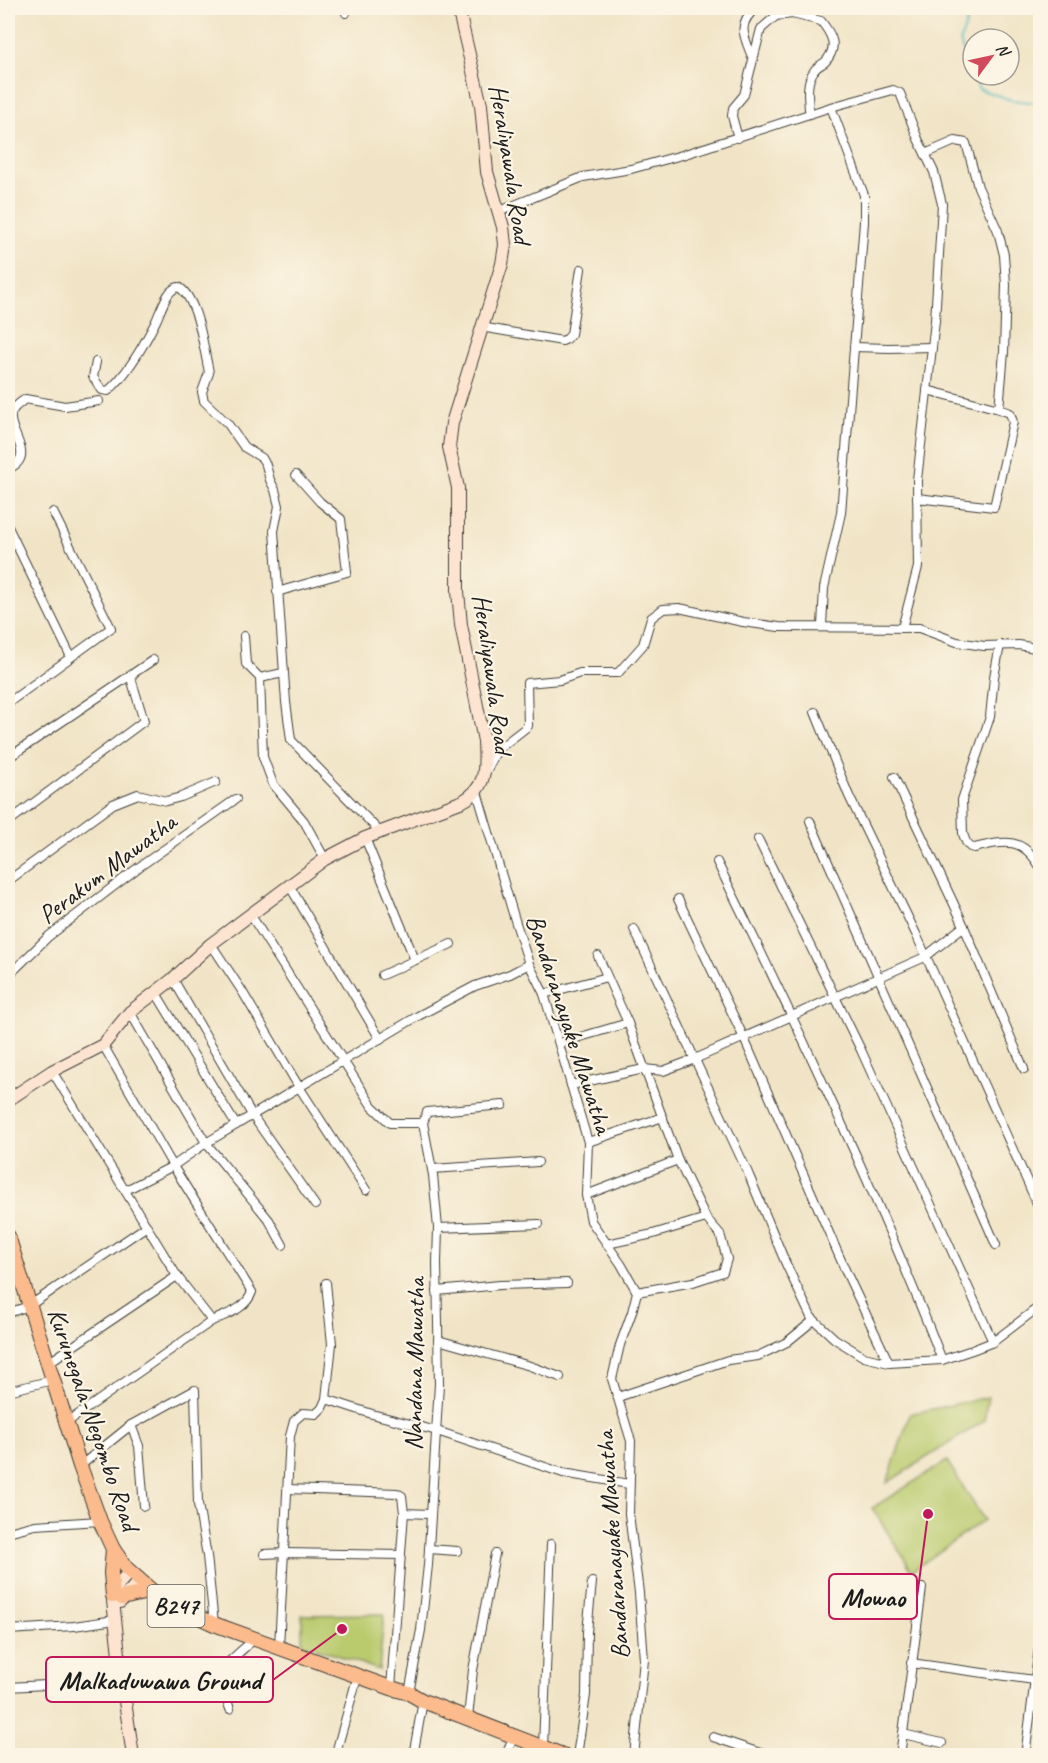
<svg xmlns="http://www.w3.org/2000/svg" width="1048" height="1763" viewBox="0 0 1048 1763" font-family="Caveat,sans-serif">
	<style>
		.green { fill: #bacb6e; stroke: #6b7445; stroke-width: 1.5 }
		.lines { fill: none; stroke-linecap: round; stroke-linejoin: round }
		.stream { stroke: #46b6bd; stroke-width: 2 }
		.street-casing { stroke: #3c3a36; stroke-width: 10 }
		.secondary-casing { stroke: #3c3a36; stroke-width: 14 }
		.primary-casing { stroke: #3c3a36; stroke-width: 16 }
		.street { stroke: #fff; stroke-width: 8 }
		.secondary { stroke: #fde4d1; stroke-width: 12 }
		.primary { stroke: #fbbb8c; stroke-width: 14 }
		.labels { text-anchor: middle; stroke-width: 4.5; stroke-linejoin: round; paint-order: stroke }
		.shield { fill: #fcf5e5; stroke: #5f5d58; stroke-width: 1.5 }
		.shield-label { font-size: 24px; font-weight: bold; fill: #1c1c1c }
		.street-label { font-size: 26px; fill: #1c1c1c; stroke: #fcf5e5 }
		.leader { fill: none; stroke: #c2185b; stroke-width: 2 }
		.callout-dot { fill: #c2185b; stroke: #fcf5e5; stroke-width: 2 }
		.callout { fill: #fcf5e5; stroke: #c2185b; stroke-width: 2 }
		.callout-label { font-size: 27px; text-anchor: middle; font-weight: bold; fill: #1c1c1c }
	</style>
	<rect width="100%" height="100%" fill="#fcf5e5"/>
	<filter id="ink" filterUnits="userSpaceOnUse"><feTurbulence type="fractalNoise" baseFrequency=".0167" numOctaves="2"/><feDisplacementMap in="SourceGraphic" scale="12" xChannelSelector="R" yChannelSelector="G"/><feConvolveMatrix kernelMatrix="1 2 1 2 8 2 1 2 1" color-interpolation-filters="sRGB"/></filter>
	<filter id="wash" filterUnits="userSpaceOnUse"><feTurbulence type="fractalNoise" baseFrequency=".008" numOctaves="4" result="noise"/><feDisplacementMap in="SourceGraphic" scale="24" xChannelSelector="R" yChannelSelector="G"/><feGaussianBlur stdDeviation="1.35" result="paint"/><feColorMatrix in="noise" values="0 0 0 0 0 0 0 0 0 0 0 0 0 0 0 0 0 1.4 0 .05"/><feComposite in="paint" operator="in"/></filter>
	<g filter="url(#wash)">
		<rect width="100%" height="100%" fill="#f1e4c6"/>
		<g class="green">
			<path d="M988,1397L984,1421L887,1483L910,1414Z"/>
			<path d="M947,1461L984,1520L912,1571L872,1508Z"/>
			<path d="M384,1614L379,1670L302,1643V1615Z"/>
		</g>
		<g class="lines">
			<path class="stream" d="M972,8L960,41L970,72L979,89L1011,100L1040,103"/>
		</g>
	</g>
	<g filter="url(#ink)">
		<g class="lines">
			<defs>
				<g id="street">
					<path d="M345,8L346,13"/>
					<path d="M753,59C745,38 735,25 756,8"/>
					<path d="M831,107L893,90L900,93L918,139L934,172L942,204L935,321L917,480L918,567L902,628"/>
					<path d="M738,138L732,116L733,108L744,95L761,29L776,16L792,14L821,21C832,35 839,47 825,62C821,65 816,67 814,71C806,81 808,97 809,109"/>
					<path d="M500,211L583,177L631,169L682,155L831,107L864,195V222L841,513L824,588L822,626"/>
					<path d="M481,327L562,341L567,339L571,334L581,269"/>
					<path d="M854,347L889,348L932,347"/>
					<path d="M96,362L93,377L102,390L108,391C128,374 144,345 156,321C160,312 163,303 168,295C171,290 174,288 179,287C198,300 203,345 208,367L209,373L202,392L204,401L228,424L244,447L262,458L266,465L270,480L275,490L279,506L274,531L286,702L291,740L381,833"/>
					<path d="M927,390L999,409"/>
					<path d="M8,469C36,457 11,436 11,418C10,409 19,404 25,399L65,406L99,401"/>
					<path d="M917,498L994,507L1013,422L1010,413L999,409L1004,352L1006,285L1004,255L998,231L978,187L966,143L955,141L925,154"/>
					<path d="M8,527L71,657"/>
					<path d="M277,592L347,572L341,519L320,502L296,475"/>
					<path d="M244,636L246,664L260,678L263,757L273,784L304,821L325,859"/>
					<path d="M1000,645L994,677L990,717L962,800L963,834L966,842L970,847L974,848C1005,841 1022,836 1040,867"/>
					<path d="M260,678L283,673"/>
					<path d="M8,703L111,628L53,512"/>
					<path d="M815,712L849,796L916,934L1040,1210"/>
					<path d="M8,758L153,660"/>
					<path d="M486,772L497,750L528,726L527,683L560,680L580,673H618L643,645L651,618L663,609L679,608L743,622L779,627L919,628L957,642L984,646L1019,645L1040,649"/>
					<path d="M894,777L960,917L1024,1069"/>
					<path d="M477,792L515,920L529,964L544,994L588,1142L586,1195L591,1221L621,1264L637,1292L632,1312L620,1345L612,1379L631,1441L629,1514L639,1593L644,1660L634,1756"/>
					<path d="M810,821L996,1245"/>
					<path d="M8,822L144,721L130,675"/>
					<path d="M365,838L415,960"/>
					<path d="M758,839L861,1050L993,1342"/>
					<path d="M717,862C797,1025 876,1190 942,1360"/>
					<path d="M8,881L113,804L138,794L166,801L181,797L216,782"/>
					<path d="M289,885L380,1039"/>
					<path d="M678,899L743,1036L847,1274L889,1363"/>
					<path d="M250,914L372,1106L390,1123H423"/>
					<path d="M634,929L748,1173L786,1264L811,1317L835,1339L864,1357L889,1363L942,1360L972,1350L993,1342L1040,1306"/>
					<path d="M211,944L242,991L299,1087L366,1190"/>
					<path d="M598,956L628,1023L678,1160L706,1218L720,1234L727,1259L723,1272L693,1282L637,1292"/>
					<path d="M382,975L451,944"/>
					<path d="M8,976L49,936L139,867L236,799"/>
					<path d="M173,979L252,1115L315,1205"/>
					<path d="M156,993L236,1125"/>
					<path d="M544,994L607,977"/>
					<path d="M130,1012L206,1143L269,1220L283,1245"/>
					<path d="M560,1043L628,1023"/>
					<path d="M103,1045L173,1166L252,1292C246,1309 227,1314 212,1321"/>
					<path d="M52,1071L177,1276L212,1321L66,1423"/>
					<path d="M571,1085L644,1069L663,1071L695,1059L925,957L964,926"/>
					<path d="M588,1142L663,1117"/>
					<path d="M432,1169L538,1162"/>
					<path d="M126,1190L173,1166L206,1143L418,1016L475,986L510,974L529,964"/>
					<path d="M586,1195L678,1160"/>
					<path d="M438,1228L539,1224"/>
					<path d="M607,1244L653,1234L706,1218"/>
					<path d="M437,1291L500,1285L567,1283"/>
					<path d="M8,1313L29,1306L147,1226"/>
					<path d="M438,1340L530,1366L560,1377"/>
					<path d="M48,1363L177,1276"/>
					<path d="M8,1391L53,1380"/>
					<path d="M618,1397L728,1360L758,1356L787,1342L814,1320"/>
					<path d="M326,1399L332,1344L326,1283"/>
					<path d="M131,1425L139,1446L144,1506"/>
					<path d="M80,1466L131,1425L195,1390L198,1504L207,1556L214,1624"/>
					<path d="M288,1489L397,1493L402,1496L404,1513L391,1688"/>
					<path d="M404,1513L430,1514"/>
					<path d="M8,1532L35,1525L100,1521"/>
					<path d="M429,1549L457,1551"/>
					<path d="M264,1554L284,1553L401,1555"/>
					<path d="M8,1630L74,1626L115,1620"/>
					<path d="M279,1647L290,1436L294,1421L303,1413L316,1414L322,1408L326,1399L372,1414L437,1431L563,1473L629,1484"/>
					<path d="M911,1663L1034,1680"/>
					<path d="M8,1687L122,1681"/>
					<path d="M409,1693L421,1630L428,1565L439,1384L437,1262L438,1228L433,1175L423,1123L427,1112L503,1105"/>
					<path d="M230,1709L218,1675C229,1659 241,1652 254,1639"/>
					<path d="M468,1718L473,1670L495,1554"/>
					<path d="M903,1734L942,1743"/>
					<path d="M713,1737L769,1756"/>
					<path d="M543,1747L551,1544"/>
					<path d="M335,1756L358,1675"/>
					<path d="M413,1756L423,1701"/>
					<path d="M506,1756L513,1737"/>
					<path d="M577,1756L586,1695L587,1632L592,1582"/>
					<path d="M900,1756L922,1588"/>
					<path d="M1025,1756L1040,1640"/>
				</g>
				<g id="secondary">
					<path d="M8,1100L52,1071L103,1045L130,1012L173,979L211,944L325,859L365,838L463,801C488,787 485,767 484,741L461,625L458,591V488L449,447L452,423L502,264L505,245L503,227L487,172L481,105L458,8"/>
					<path d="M130,1572C122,1580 113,1588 113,1601L122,1681L133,1756"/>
					<path d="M120,1602L139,1581"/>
				</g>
				<g id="primary">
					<path d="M8,1236L80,1466L100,1521L113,1549L126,1568L152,1591L173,1605L214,1624L391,1688L409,1693L423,1701L565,1756"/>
					<path d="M113,1549L111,1573L113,1596"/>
					<path d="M122,1598L152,1591"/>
				</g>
			</defs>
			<use href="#street" class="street-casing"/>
			<use href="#secondary" class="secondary-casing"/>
			<use href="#primary" class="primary-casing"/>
			<use href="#street" class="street"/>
			<use href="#secondary" class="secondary"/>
			<use href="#primary" class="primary"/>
		</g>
	</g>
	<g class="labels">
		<rect class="shield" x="147.5" y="1585" width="57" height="42" rx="4.5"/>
		<g class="shield-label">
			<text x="176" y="1614">B247</text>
		</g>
		<g class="street-label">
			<text transform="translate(511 164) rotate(81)" y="9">Heraliyawala Road</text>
			<text transform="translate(493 674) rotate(82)" y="9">Heraliyawala Road</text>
			<text transform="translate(107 868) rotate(-37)" y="9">Perakum Mawatha</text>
			<text transform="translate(570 1024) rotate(72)" y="9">Bandaranayake Mawatha</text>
			<text transform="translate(414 1364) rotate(-89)" y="9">Nandana Mawatha</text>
			<text transform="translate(94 1419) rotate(71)" y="9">Kurunegala-Negombo Road</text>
			<text transform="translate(612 1545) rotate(-94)" y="9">Bandaranayake Mawatha</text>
		</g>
	</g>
	<path class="leader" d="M928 1514L917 1597M342 1629L273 1680"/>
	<g class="callout-dot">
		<circle cx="928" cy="1514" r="6"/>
		<circle cx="342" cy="1629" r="6"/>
	</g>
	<g class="callout">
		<rect x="829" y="1574" width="88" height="45" rx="6"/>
		<rect x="46" y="1657" width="227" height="45" rx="6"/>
	</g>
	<g class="callout-label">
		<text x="873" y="1606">Mowao</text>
		<text x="160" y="1689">Malkaduwawa Ground</text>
	</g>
	<rect width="1048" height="1763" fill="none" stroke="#fcf5e5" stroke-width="30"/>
	<g transform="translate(991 57) rotate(57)"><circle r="28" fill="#fcf5e5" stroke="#a29e95" stroke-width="1.5"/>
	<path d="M0-4.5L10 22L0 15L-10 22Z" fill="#d1495b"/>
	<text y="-9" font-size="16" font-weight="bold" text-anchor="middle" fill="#1c1c1c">N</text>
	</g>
</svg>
